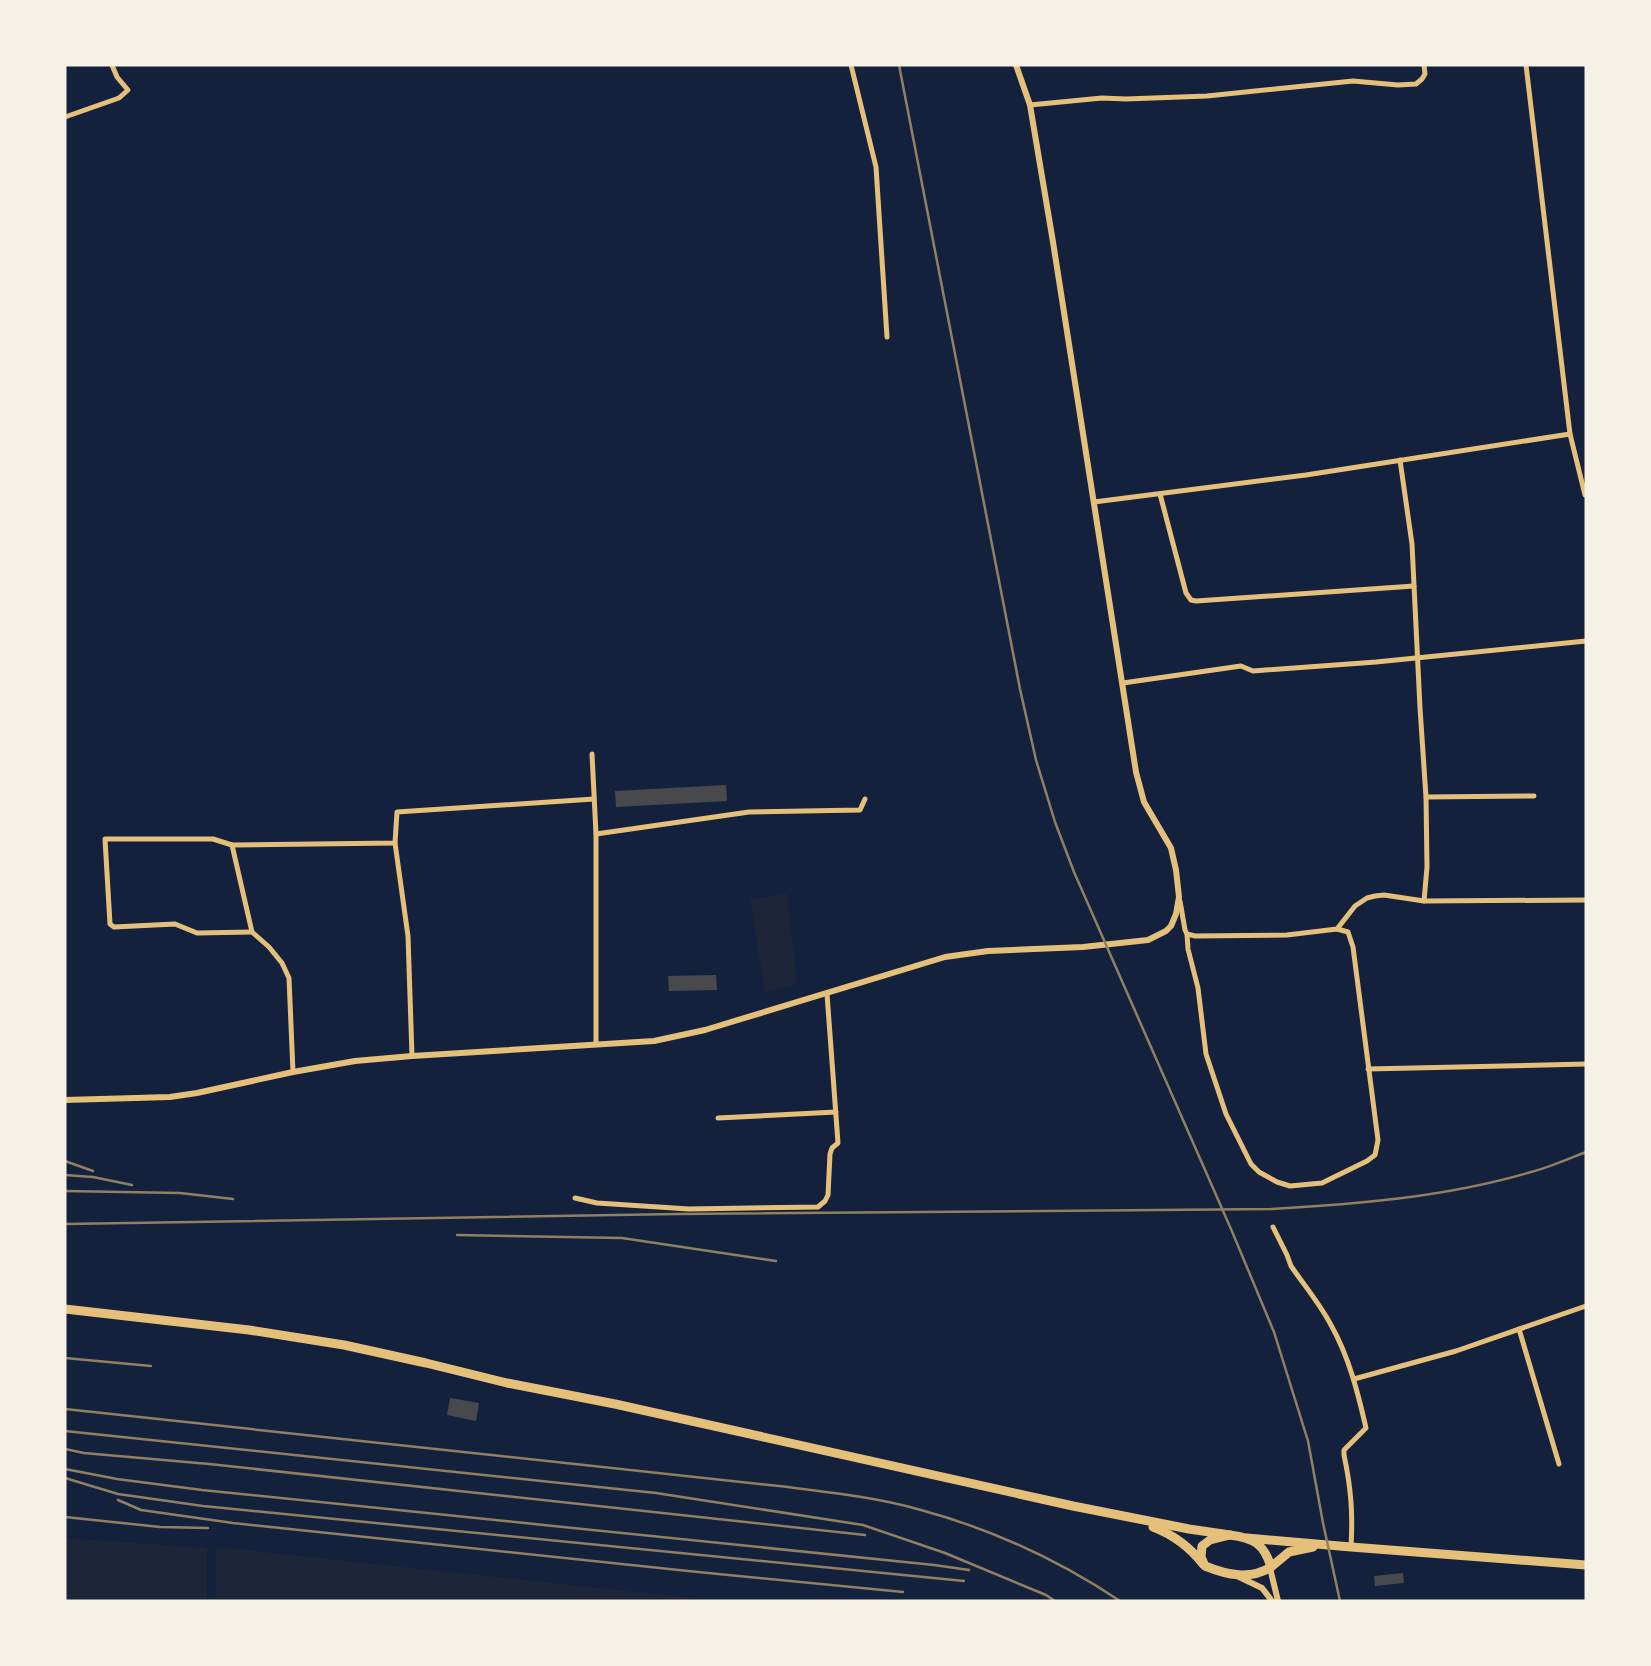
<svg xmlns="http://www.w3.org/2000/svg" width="1651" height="1666" viewBox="0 0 1651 1666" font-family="'Fira Sans',sans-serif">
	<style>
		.green { fill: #1d2539 }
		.building { fill: #48494c }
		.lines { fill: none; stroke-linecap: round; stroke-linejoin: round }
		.minor { stroke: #e5c07b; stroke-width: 5 }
		.tertiary { stroke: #e5c07b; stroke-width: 6 }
		.trunk { stroke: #e5c07b; stroke-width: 9 }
		.rail { stroke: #918062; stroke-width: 2.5 }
	</style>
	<rect width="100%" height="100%" fill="#14213d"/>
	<g class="green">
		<path d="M787,894L797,984L765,992L750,899Z"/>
		<path d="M65,1538L207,1548V1601H65Z"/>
		<path d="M216,1547L721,1601H216Z"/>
	</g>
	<g class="building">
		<path d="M726,785L727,801L616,807L615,791Z"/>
		<path d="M716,975L717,990L669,991L668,976Z"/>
		<path d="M450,1398L479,1403L476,1421L447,1415Z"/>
		<path d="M1403,1573L1404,1583L1375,1586L1374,1576Z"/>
	</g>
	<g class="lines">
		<g class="minor">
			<path d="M851,65L876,167L887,337"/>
			<path d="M1526,65L1570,434L1585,495H1586"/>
			<path d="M1030,105L1102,98L1126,99L1207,96L1353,81L1398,85L1416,84L1422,79L1425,74L1424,65"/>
			<path d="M65,117L119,98L128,90L117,77L112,65"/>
			<path d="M1400,460L1412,544L1420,708L1426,797L1427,867L1424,901"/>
			<path d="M1160,494L1186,593L1191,600L1196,601L1414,586"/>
			<path d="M1094,502L1306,475L1570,434"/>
			<path d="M1123,683L1241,666L1253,671L1376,662L1586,641"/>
			<path d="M592,754L596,834V1044"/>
			<path d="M1426,797L1534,796"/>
			<path d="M596,834L749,812L860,810L865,799"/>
			<path d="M395,843L408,936L412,1056"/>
			<path d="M232,845L252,932L269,947L282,963L289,978L293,1072"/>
			<path d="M1180,901L1185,930L1187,934L1195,936L1287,935L1337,929L1355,906L1367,898L1375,896L1384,895L1424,901L1586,900"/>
			<path d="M252,932L197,933L175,924L114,927L110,924L105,839H213L232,845L395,843L397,812L594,799"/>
			<path d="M1187,934L1188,949L1198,988L1206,1054L1226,1114L1251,1164L1259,1172L1277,1182L1290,1186L1322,1183L1367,1161L1375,1155L1378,1140L1353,947L1348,932L1337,929"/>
			<path d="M1368,1069L1586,1064"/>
			<path d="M718,1118L836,1112"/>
			<path d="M575,1198L597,1203L689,1209L818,1207L825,1201L828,1195L830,1154L832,1148L838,1143L827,994"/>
			<path d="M1273,1227L1287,1255L1291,1266C1304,1285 1320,1304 1331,1325C1349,1357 1358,1393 1366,1428L1344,1450V1455C1351,1488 1353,1513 1351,1547"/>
			<path d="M1519,1329L1559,1464"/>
			<path d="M1354,1379L1456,1351L1586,1306"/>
		</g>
		<g class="tertiary">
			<path d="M65,1100L170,1097L197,1093L293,1072L355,1061L412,1056L654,1041L705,1030L945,957L988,951L1083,947L1148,940L1166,931L1171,926L1176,914L1179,897L1176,870L1171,848L1144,802L1136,772L1053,242L1030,105L1016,65"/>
			<path d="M1270,1568L1278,1601"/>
			<path d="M1237,1576L1262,1588L1272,1601"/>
		</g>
		<g class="trunk">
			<path d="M65,1309L249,1330L344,1345L426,1363L507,1383L615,1404L1073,1506L1189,1529L1230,1535"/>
			<path d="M1153,1527C1174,1535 1189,1546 1203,1564"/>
			<path d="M1230,1535C1254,1538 1264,1544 1271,1567C1250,1580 1227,1575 1205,1566L1201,1557L1202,1546L1210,1540Z"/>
			<path d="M1247,1538L1351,1547L1586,1565"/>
			<path d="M1271,1567L1289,1552L1313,1547"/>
		</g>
		<g class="rail">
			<path d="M899,65L1020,689L1036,760L1055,822L1074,872L1231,1229L1274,1332L1308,1441L1323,1523L1340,1601"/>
			<path d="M65,1161L93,1171"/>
			<path d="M65,1175L93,1177L132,1185"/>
			<path d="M65,1191L180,1193L233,1199"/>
			<path d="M65,1224L678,1214L1272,1209C1359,1204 1446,1197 1531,1172C1550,1167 1568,1159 1586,1152"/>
			<path d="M457,1235L622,1238L776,1261"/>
			<path d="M65,1358L151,1366"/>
			<path d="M65,1409L779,1486C827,1492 875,1497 921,1510C991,1529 1060,1561 1120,1601"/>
			<path d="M65,1431L656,1493L863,1525L945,1553L1046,1595L1055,1601"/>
			<path d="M65,1449L84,1453L209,1464L865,1535"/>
			<path d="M65,1469L117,1479L202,1490L934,1565L969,1570"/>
			<path d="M65,1478L118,1494L203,1506L964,1581"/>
			<path d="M118,1500L141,1510L233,1523L688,1571L903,1592"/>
			<path d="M65,1517L160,1527L208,1528"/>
		</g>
	</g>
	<rect width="1651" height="1666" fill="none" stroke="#f6f1e7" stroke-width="133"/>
</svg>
